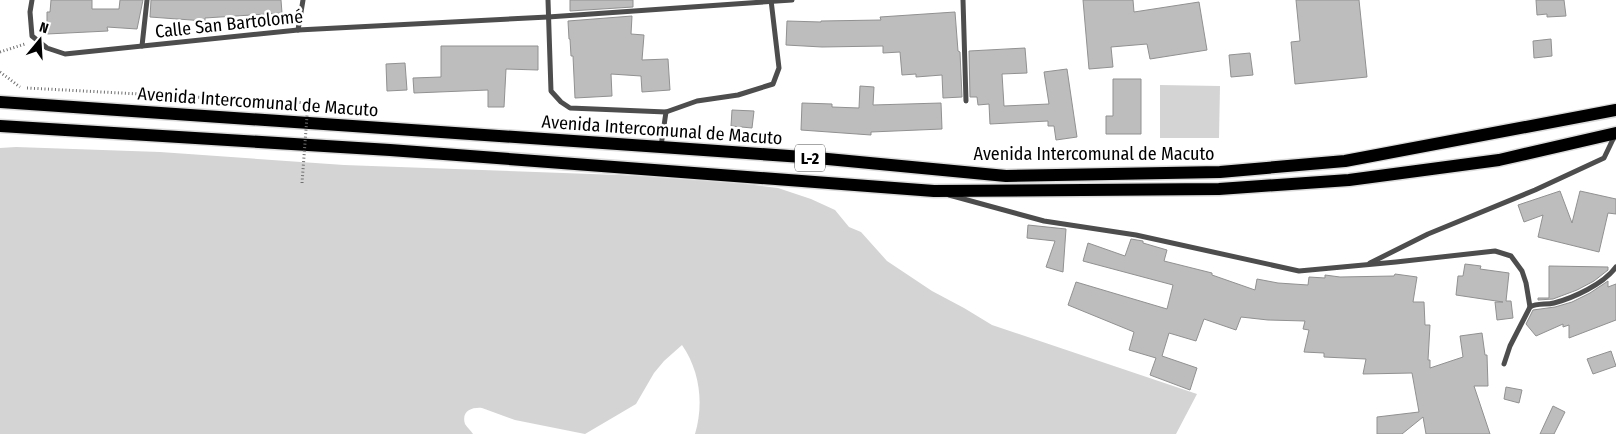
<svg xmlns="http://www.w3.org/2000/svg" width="1616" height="434" viewBox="0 0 1616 434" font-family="'Fira Sans Condensed',sans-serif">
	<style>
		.green { fill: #d4d4d4 }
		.building { fill: #bdbdbd; stroke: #919191 }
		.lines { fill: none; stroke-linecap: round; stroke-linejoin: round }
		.primary-casing { stroke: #dbdbdb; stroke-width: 15 }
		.path { stroke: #6f6f6f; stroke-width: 3; stroke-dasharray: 1 2.5; stroke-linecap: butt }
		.minor { stroke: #4d4d4d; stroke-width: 5 }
		.primary { stroke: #000; stroke-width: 12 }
		.path-bridge { stroke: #6f6f6f; stroke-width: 3; stroke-dasharray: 1 2.5; stroke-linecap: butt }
		.labels { text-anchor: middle; stroke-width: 5; stroke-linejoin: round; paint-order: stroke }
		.shield { fill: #fff; stroke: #4c4c4c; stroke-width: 1 }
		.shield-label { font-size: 16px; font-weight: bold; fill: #000 }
		.street-label { font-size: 18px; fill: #000; stroke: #fff }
	</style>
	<rect width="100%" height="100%" fill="#fff"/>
	<g class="green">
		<path d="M1160,85L1220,86L1219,138H1160Z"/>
		<path d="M16,147L160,152L344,165L701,178L778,188L811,199L835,210L849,227L861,232L887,261L932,291L964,308L992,325L1197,394L1176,434H695C704,404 700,371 682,345L664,361L654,373L636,404L585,434L515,420L482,408C472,407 461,411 465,424C467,427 471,431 473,434H0V148Z"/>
	</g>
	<g class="building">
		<path d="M51,0H92V9H119L120,0H143L137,29L107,27L108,31L47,34V12H50Z"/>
		<path d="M151,0H281L282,13L205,18V21L150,17Z"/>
		<path d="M570,0H633V7L570,11Z"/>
		<path d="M1083,0H1133L1134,12L1199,2L1207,50L1150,59L1147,44L1111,47L1113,67L1089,69Z"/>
		<path d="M1296,0H1359L1367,77L1295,84L1291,42L1300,41Z"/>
		<path d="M1536,0H1564L1566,16L1547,17V14L1537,15Z"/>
		<path d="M955,12L958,51L960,52L962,97L943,98L942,75L916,77V74L902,75L900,52L883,53V46L822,47L786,45L787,21L821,22V21L881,20L880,17Z"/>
		<path d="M632,16L631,34L644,35L642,60L668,59L670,90L642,92L641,76L611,74L612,96L575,98L573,56H571L570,39H569L568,21Z"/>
		<path d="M1551,39L1552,56L1534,58L1533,41Z"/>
		<path d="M441,46H538V70L506,69L504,107H488V90L414,93L413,78L441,77Z"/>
		<path d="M1025,48L1027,73L1002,74L1004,106L1049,104L1044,72L1067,69L1077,137L1056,140L1054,126H1048V121L990,124L989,104L978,105L977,97H970L969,51Z"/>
		<path d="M1250,53L1253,75L1231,77L1229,55Z"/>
		<path d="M405,63L407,90L387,91L386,64Z"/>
		<path d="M1113,79H1141V134H1106V116H1113Z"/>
		<path d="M860,86L874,87L873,105L941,103L942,129L871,132V135L801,130L802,103L832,104V107L859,108Z"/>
		<path d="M732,110L754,111L752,128L731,126Z"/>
		<path d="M1560,191L1572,223L1580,191L1616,199V214L1608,213L1599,252L1538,237L1543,215L1524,222L1518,205Z"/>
		<path d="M1028,225L1066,229L1063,272L1046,267L1055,241L1027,238Z"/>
		<path d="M1131,239L1143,241V243L1167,250L1164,261L1212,273V275L1255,290L1257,279L1278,283L1308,285L1309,277L1325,278V275L1340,277L1394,276L1395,274L1417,277L1413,302H1424L1425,325H1430L1428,360H1430V368L1463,357L1460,336L1482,333L1485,355H1487L1488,386H1474L1490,434H1426L1423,417L1402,434H1377V417L1419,412L1412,373L1363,374L1366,359L1324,357V353L1304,352L1309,330L1303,329L1305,321L1268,320L1241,317L1236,330L1204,319L1196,341L1169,333L1162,356L1197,368L1190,390L1150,375L1156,358L1129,350L1134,332L1068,305L1076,282L1167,309L1173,285L1083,261L1088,243L1125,256Z"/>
		<path d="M1465,264L1481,266L1480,269L1509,273L1506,301H1511L1513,318L1497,320L1495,302H1503L1456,295L1458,276H1463Z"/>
		<path d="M1549,266L1608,267V270L1594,281L1577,290L1553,299L1538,300V298H1549Z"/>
		<path d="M1608,281V287L1616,284V320L1569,338V325L1563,327V324L1536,336L1526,324L1533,310L1555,307L1572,302L1590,293Z"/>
		<path d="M1611,351L1616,366L1593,374L1587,359Z"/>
		<path d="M1506,387L1522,390L1519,403L1504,399Z"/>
		<path d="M1553,406L1565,412L1554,434H1540Z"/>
	</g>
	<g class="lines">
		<defs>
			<g id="primary">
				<path d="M0,102L661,147L817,158L1006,176L1220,172L1345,161L1616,110"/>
				<path d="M0,126L390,150L934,191L1219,189L1349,180L1499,160L1616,133"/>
			</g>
		</defs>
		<use href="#primary" class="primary-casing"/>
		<g class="path">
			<path d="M0,52L25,44"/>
			<path d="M0,72L20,87"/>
			<path d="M27,88L308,103"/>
		</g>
		<g class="minor">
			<path d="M32,0L30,12L32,36L47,48L65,54L298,30L548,17L792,0"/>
			<path d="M548,0L551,91L561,102L570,108L666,112L697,101L738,95L773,84L779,68L771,0"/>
			<path d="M963,0L966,101"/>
			<path d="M298,30L303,0"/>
			<path d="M142,46L147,0"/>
			<path d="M661,146L666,112"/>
			<path d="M949,195L1044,221L1136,235L1299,271L1396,262L1495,251L1511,256L1522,271L1526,283L1530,307"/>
			<path d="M1370,263L1428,234L1535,190L1604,158L1615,135"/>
			<path d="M1504,364L1510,346L1530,307C1537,303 1546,305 1554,303C1573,298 1604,284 1616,267"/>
		</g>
		<use href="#primary" class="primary"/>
		<path class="path-bridge" d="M302,183L308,103"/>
	</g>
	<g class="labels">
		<rect class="shield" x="795" y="144.5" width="30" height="27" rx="4"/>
		<g class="shield-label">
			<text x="810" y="164">L-2</text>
		</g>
		<g class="street-label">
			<text transform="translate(229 24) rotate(-6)" y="6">Calle San Bartolomé</text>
			<text transform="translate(258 102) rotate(4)" y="6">Avenida Intercomunal de Macuto</text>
			<text transform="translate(662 130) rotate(4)" y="6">Avenida Intercomunal de Macuto</text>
			<text x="1094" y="160">Avenida Intercomunal de Macuto</text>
		</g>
	</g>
	<g transform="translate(40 40) rotate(18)" stroke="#ffffff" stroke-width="4" paint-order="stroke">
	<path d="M0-4L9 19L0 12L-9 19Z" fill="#000000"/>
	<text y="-8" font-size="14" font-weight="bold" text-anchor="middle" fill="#000000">N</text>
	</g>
</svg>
